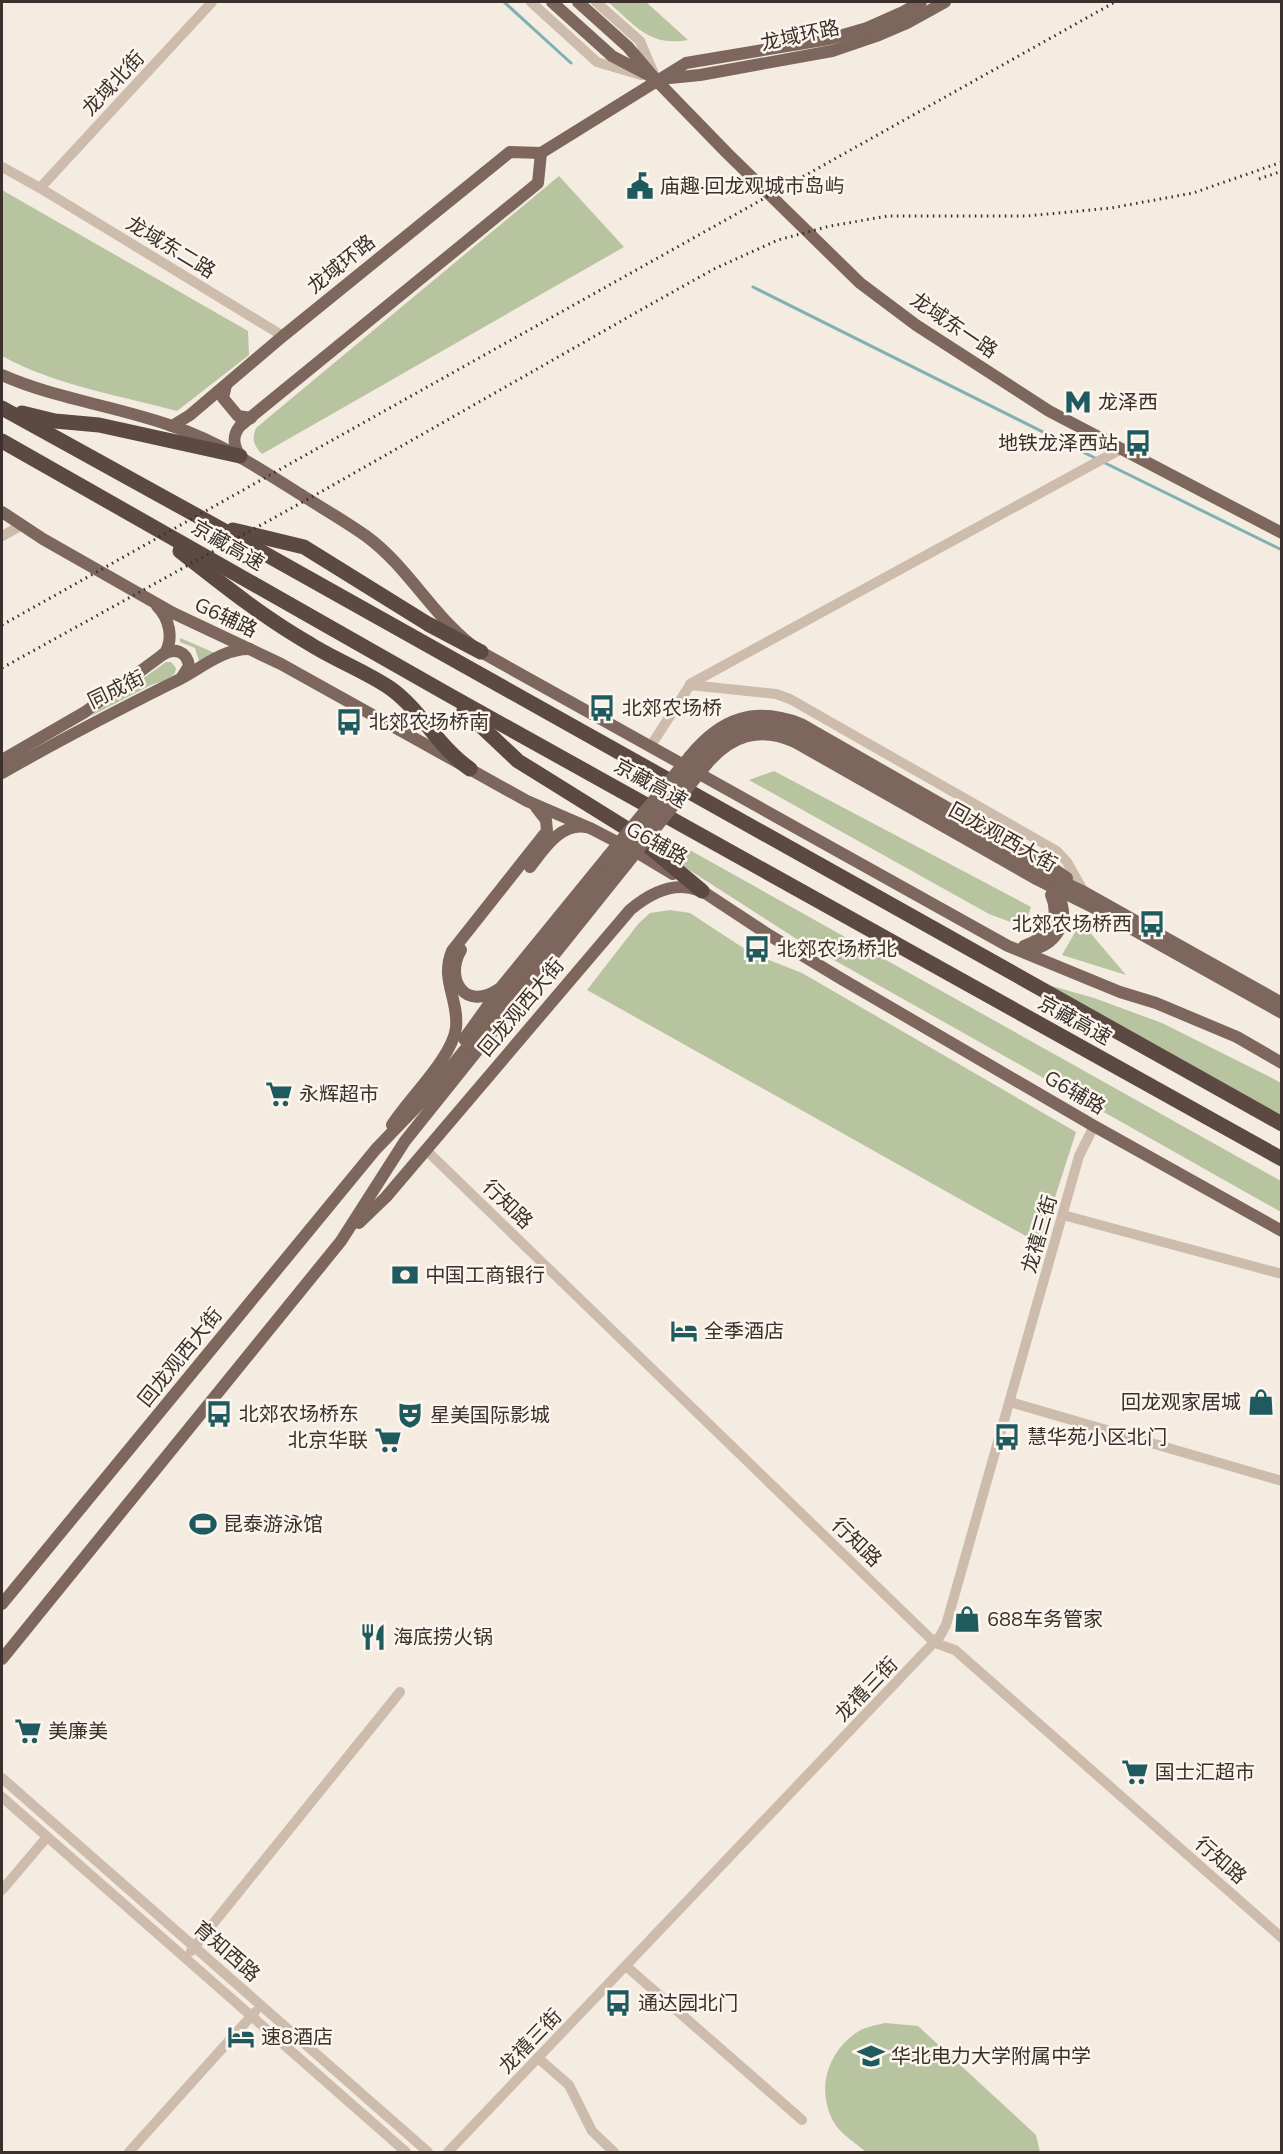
<svg xmlns="http://www.w3.org/2000/svg" width="1283" height="2154" viewBox="0 0 1283 2154" font-family="'Nunito Sans','Noto Sans SC',sans-serif">
	<style>
		.green { fill: #b8c4a0 }
		.lines { fill: none; stroke-linecap: round; stroke-linejoin: round }
		.stream { stroke: #7fb0b2; stroke-width: 3 }
		.minor { stroke: #cdbbac; stroke-width: 10 }
		.major { stroke: #7d675c; stroke-width: 12 }
		.highway { stroke: #5c4a42; stroke-width: 15 }
		.rail { stroke: #3b302b; stroke-width: 3; stroke-dasharray: 1.5 4.5; stroke-linecap: butt }
		.major-bridge { stroke: #7d675c; stroke-width: 12 }
		.labels { text-anchor: middle; stroke-width: 5; stroke-linejoin: round; paint-order: stroke }
		.street-label { font-size: 20px; fill: #3b302b; stroke: #fbf5ee }
		.poi-label { font-size: 20px; fill: #3b302b; stroke: #fbf5ee; text-anchor: start }
	</style>
	<rect width="100%" height="100%" fill="#f4ebe1"/>
	<g class="green">
		<path d="M608,2H646L688,40C649,47 635,25 608,2Z"/>
		<path d="M559,176L624,247L262,454C253,445 252,439 256,428Z"/>
		<path d="M2,190L248,331L249,355L177,411C121,396 52,384 2,356Z"/>
		<path d="M180,638L215,653L199,661L195,648L180,642Z"/>
		<path d="M166,662H171L176,668L175,673L167,680L151,685L89,717Z"/>
		<path d="M774,771L1031,907L1024,927L989,914L749,780Z"/>
		<path d="M679,844L1281,1181V1212L795,938L669,857Z"/>
		<path d="M670,910L690,913L751,953L802,973L1076,1132L1040,1244L587,990L639,923L650,913Z"/>
		<path d="M1081,922L1126,975L1062,955Z"/>
		<path d="M1041,983L1094,998L1162,1023L1270,1077L1281,1083V1115Z"/>
		<path d="M885,2023L918,2026L1036,2135L1040,2152H866C857,2144 842,2135 835,2124C815,2091 827,2051 859,2031C866,2027 877,2025 885,2023Z"/>
	</g>
	<g class="lines">
		<g class="stream">
			<path d="M504,2L571,63"/>
			<path d="M753,287L1097,459"/>
			<path d="M1103,462L1282,550"/>
		</g>
		<g class="minor">
			<path d="M531,2L597,62L641,75"/>
			<path d="M596,2L640,41L654,74"/>
			<path d="M2,167L40,188L283,336"/>
			<path d="M40,188L212,2"/>
			<path d="M2,536L22,525"/>
			<path d="M690,684L1121,449"/>
			<path d="M650,747L690,685L776,694L790,699L1057,851L1067,862L1084,892"/>
			<path d="M426,1150L935,1643L955,1650L1282,1938"/>
			<path d="M1063,1215L1282,1274"/>
			<path d="M1010,1402L1282,1481"/>
			<path d="M2,1778L428,2152"/>
			<path d="M2,1797L406,2152"/>
			<path d="M2,1890L47,1837"/>
			<path d="M191,1951L400,1692"/>
			<path d="M626,1966L802,2120"/>
			<path d="M538,2058L569,2085L592,2131L614,2152"/>
			<path d="M129,2152L255,2012"/>
			<path d="M448,2152L940,1636L946,1625L1079,1156L1094,1126"/>
		</g>
		<g class="major">
			<path d="M552,2L612,56L650,76"/>
			<path d="M578,2L628,47L656,80L727,153L860,283L916,325L1049,411L1282,533"/>
			<path d="M660,79L700,75L832,51L879,35L907,23L945,2"/>
			<path d="M2,375C56,399 116,406 172,426C219,442 259,468 300,494C322,508 345,521 366,536C410,568 435,621 481,652L1008,946L1120,992L1156,1003L1237,1037L1282,1063"/>
			<path d="M226,385L223,398L238,416L251,418"/>
			<path d="M172,426L190,415L283,336L510,152L541,153L686,63L829,39L867,28L903,12L921,2"/>
			<path d="M240,456C233,445 232,436 240,426L538,183L541,153"/>
			<path d="M2,512L43,539L173,613L281,664L527,801L592,829L638,853L673,874"/>
			<path d="M162,655C174,647 187,651 189,666L182,677"/>
			<path d="M690,756C721,718 755,706 801,724L1051,867L1067,878"/>
			<path d="M2,760L85,712L165,653C174,638 169,618 157,606"/>
			<path d="M699,760C723,731 748,717 786,728L1046,874L1084,892L1282,1003"/>
			<path d="M706,765C731,735 760,726 795,742L1038,880L1098,910L1282,1013"/>
			<path d="M2,773C58,741 116,711 174,682C198,671 222,648 250,649"/>
			<path d="M530,867C544,849 560,823 586,827"/>
			<path d="M696,887L769,935L840,978L1094,1126L1282,1231"/>
			<path d="M1024,946C1047,938 1062,919 1051,895"/>
			<path d="M1021,949C1055,954 1077,915 1053,889"/>
			<path d="M461,950C444,979 465,1012 499,989"/>
			<path d="M464,1039L502,986L608,856"/>
			<path d="M392,1125C409,1098 452,1058 456,1028C459,999 440,980 452,951L547,831L546,820L536,807"/>
			<path d="M359,1223L386,1197L630,910C649,894 673,881 698,890"/>
			<path d="M2,1604L376,1149L428,1095L618,861"/>
			<path d="M2,1659L341,1241L405,1141L626,865"/>
		</g>
		<g class="highway">
			<path d="M2,408L212,524L1282,1124"/>
			<path d="M22,413L55,421L99,425L240,456"/>
			<path d="M2,441L449,695L1282,1159"/>
			<path d="M233,530L304,547L428,624L481,652"/>
			<path d="M180,551C222,584 263,617 310,644C335,660 365,671 390,688C421,710 438,747 470,769"/>
			<path d="M464,710L518,761L629,830L702,891"/>
		</g>
		<g class="rail">
			<path d="M1259,179L1282,171"/>
			<path d="M2,625L1115,2"/>
			<path d="M2,668L319,493L653,303L714,269L778,240L830,226L888,216H1027L1111,208L1193,193L1282,162"/>
		</g>
		<g class="major-bridge">
			<path d="M608,856L690,756"/>
			<path d="M618,861L699,760"/>
			<path d="M626,865L706,765"/>
		</g>
	</g>
	<defs>
		<symbol id="civic-bare" viewBox="-9 -9 18 18"><path d="M-.6-6.5H3V-4.5H.6V-3L4-1V1h2V6H-6V1h2V-1L-.6-3ZM-1.2 2.5V6h2.4V2.5Z" fill="#1f5a5e" stroke="#fbf5ee" stroke-width="2.5" paint-order="stroke"/></symbol>
		<symbol id="metro-bare" viewBox="-9 -9 18 18"><path d="M-5.5 5V-5H-3L0 0L3-5H5.5V5H3V-.5L0 4L-3-.5V5Z" fill="#1f5a5e" stroke="#fbf5ee" stroke-width="2.5" paint-order="stroke"/></symbol>
		<symbol id="bus-bare" viewBox="-9 -9 18 18"><path d="M-5-6H5V4H4V6H2V4H-2V6H-4V4H-5ZM-3.5-4V0h7V-4ZM-3.5 1.2v1.5H-2V1.2ZM2 1.2v1.5H3.5V1.2Z" fill="#1f5a5e" stroke="#fbf5ee" stroke-width="2.5" paint-order="stroke"/></symbol>
		<symbol id="supermarket-bare" viewBox="-9 -9 18 18"><path d="M-6-5.5h2.5l.6 2H6L4.5 2H-2.5L-4.4-4H-6ZM-1.5 3.2a1.3 1.3 0 1 0 .1 0ZM3 3.2a1.3 1.3 0 1 0 .1 0Z" fill="#1f5a5e" stroke="#fbf5ee" stroke-width="2.5" paint-order="stroke"/></symbol>
		<symbol id="bank-bare" viewBox="-9 -9 18 18"><path d="M-6-4H6V4H-6ZM0-2.3a2.3 2.3 0 1 0 0 4.6a2.3 2.3 0 1 0 0-4.6Z" fill="#1f5a5e" stroke="#fbf5ee" stroke-width="2.5" paint-order="stroke"/></symbol>
		<symbol id="hotel-bare" viewBox="-9 -9 18 18"><path d="M-6-4.5h1.5V1H6V5H4.5V3h-9V5H-6ZM-4 0a1.8 1.8 0 1 1 3.6 0ZM.5 0V-2.5h3Q6-2.5 6 0Z" fill="#1f5a5e" stroke="#fbf5ee" stroke-width="2.5" paint-order="stroke"/></symbol>
		<symbol id="shop-bare" viewBox="-9 -9 18 18"><path d="M-5-2.5h2.3a2.7 3.5 0 0 1 5.4 0H5L5.5 6h-11ZM-1.5-2.5h3a1.5 2.3 0 0 0-3 0Z" fill="#1f5a5e" stroke="#fbf5ee" stroke-width="2.5" paint-order="stroke"/></symbol>
		<symbol id="theatre-bare" viewBox="-9 -9 18 18"><path d="M-5-5.5Q0-4 5-5.5V0Q5 5 0 6Q-5 5-5 0ZM-3.3-2.5H-1v1.5H-3.3ZM1-2.5H3.3v1.5H1ZM-2.8 1Q0 5.5 2.8 1Z" fill="#1f5a5e" stroke="#fbf5ee" stroke-width="2.5" paint-order="stroke"/></symbol>
		<symbol id="stadium-bare" viewBox="-9 -9 18 18"><path d="M0-5a6.5 5 0 1 0 0 10a6.5 5 0 1 0 0-10ZM-3.5-1.8h7v3.6h-7Z" fill="#1f5a5e" stroke="#fbf5ee" stroke-width="2.5" paint-order="stroke"/></symbol>
		<symbol id="restaurant-bare" viewBox="-9 -9 18 18"><path d="M-5-6h1v4h1v-4h1v4h1v-4h1v5L-1.5 .5V6h-2V.5L-5-1ZM5-6V6H3V1.5H1.5Q1.5-4 5-6Z" fill="#1f5a5e" stroke="#fbf5ee" stroke-width="2.5" paint-order="stroke"/></symbol>
		<symbol id="school-bare" viewBox="-9 -9 18 18"><path d="M0-5L7-2L0 1L-7-2ZM-4 1L0 2.5L4 1V4Q0 6-4 4Z" fill="#1f5a5e" stroke="#fbf5ee" stroke-width="2.5" paint-order="stroke"/></symbol>
	</defs>
	<g fill-rule="evenodd">
		<use href="#civic-bare" x="621" y="167" width="38" height="38"/>
		<use href="#metro-bare" x="1059" y="383" width="38" height="38"/>
		<use href="#bus-bare" x="1119" y="424" width="38" height="38"/>
		<use href="#bus-bare" x="583" y="689" width="38" height="38"/>
		<use href="#bus-bare" x="330" y="703" width="38" height="38"/>
		<use href="#bus-bare" x="1133" y="905" width="38" height="38"/>
		<use href="#bus-bare" x="738" y="930" width="38" height="38"/>
		<use href="#supermarket-bare" x="260" y="1075" width="38" height="38"/>
		<use href="#bank-bare" x="386" y="1256" width="38" height="38"/>
		<use href="#hotel-bare" x="665" y="1312" width="38" height="38"/>
		<use href="#shop-bare" x="1242" y="1383" width="38" height="38"/>
		<use href="#bus-bare" x="200" y="1395" width="38" height="38"/>
		<use href="#theatre-bare" x="391" y="1396" width="38" height="38"/>
		<use href="#bus-bare" x="988" y="1418" width="38" height="38"/>
		<use href="#supermarket-bare" x="369" y="1421" width="38" height="38"/>
		<use href="#stadium-bare" x="184" y="1505" width="38" height="38"/>
		<use href="#shop-bare" x="948" y="1600" width="38" height="38"/>
		<use href="#restaurant-bare" x="354" y="1618" width="38" height="38"/>
		<use href="#supermarket-bare" x="9" y="1712" width="38" height="38"/>
		<use href="#supermarket-bare" x="1116" y="1753" width="38" height="38"/>
		<use href="#bus-bare" x="599" y="1984" width="38" height="38"/>
		<use href="#hotel-bare" x="222" y="2018" width="38" height="38"/>
		<use href="#school-bare" x="852" y="2037" width="38" height="38"/>
	</g>
	<g class="labels">
		<g class="street-label">
			<text transform="translate(800 35) rotate(-12)" y="7">龙域环路</text>
			<text transform="translate(113 83) rotate(-47)" y="7">龙域北街</text>
			<text transform="translate(171 247) rotate(31)" y="7">龙域东二路</text>
			<text transform="translate(341 264) rotate(-39)" y="7">龙域环路</text>
			<text transform="translate(954 325) rotate(34)" y="7">龙域东一路</text>
			<text transform="translate(228 545) rotate(30)" y="7">京藏高速</text>
			<text transform="translate(226 617) rotate(25)" y="7">G6辅路</text>
			<text transform="translate(116 689) rotate(-26)" y="7">同成街</text>
			<text transform="translate(651 783) rotate(29)" y="7">京藏高速</text>
			<text transform="translate(1003 837) rotate(29)" y="7">回龙观西大街</text>
			<text transform="translate(657 843) rotate(29)" y="7">G6辅路</text>
			<text transform="translate(521 1007) rotate(-50)" y="7">回龙观西大街</text>
			<text transform="translate(1075 1020) rotate(29)" y="7">京藏高速</text>
			<text transform="translate(1075 1092) rotate(30)" y="7">G6辅路</text>
			<text transform="translate(508 1204) rotate(44)" y="7">行知路</text>
			<text transform="translate(1039 1234) rotate(-74)" y="7">龙禧三街</text>
			<text transform="translate(180 1357) rotate(-51)" y="7">回龙观西大街</text>
			<text transform="translate(857 1542) rotate(44)" y="7">行知路</text>
			<text transform="translate(866 1689) rotate(-46)" y="7">龙禧三街</text>
			<text transform="translate(1221 1860) rotate(41)" y="7">行知路</text>
			<text transform="translate(227 1951) rotate(41)" y="7">育知西路</text>
			<text transform="translate(530 2041) rotate(-46)" y="7">龙禧三街</text>
		</g>
		<g class="poi-label">
			<text x="660" y="193">庙趣·回龙观城市岛屿</text>
			<text x="1098" y="409">龙泽西</text>
			<text x="1118" y="450" text-anchor="end">地铁龙泽西站</text>
			<text x="622" y="715">北郊农场桥</text>
			<text x="369" y="729">北郊农场桥南</text>
			<text x="1132" y="931" text-anchor="end">北郊农场桥西</text>
			<text x="777" y="956">北郊农场桥北</text>
			<text x="299" y="1101">永辉超市</text>
			<text x="425" y="1282">中国工商银行</text>
			<text x="704" y="1338">全季酒店</text>
			<text x="1241" y="1409" text-anchor="end">回龙观家居城</text>
			<text x="239" y="1421">北郊农场桥东</text>
			<text x="430" y="1422">星美国际影城</text>
			<text x="1027" y="1444">慧华苑小区北门</text>
			<text x="368" y="1447" text-anchor="end">北京华联</text>
			<text x="223" y="1531">昆泰游泳馆</text>
			<text x="987" y="1626">688车务管家</text>
			<text x="393" y="1644">海底捞火锅</text>
			<text x="48" y="1738">美廉美</text>
			<text x="1155" y="1779">国士汇超市</text>
			<text x="638" y="2010">通达园北门</text>
			<text x="261" y="2044">速8酒店</text>
			<text x="891" y="2063">华北电力大学附属中学</text>
		</g>
	</g>
	<rect width="1283" height="2154" fill="none" stroke="#3b302b" stroke-width="6"/>
</svg>
